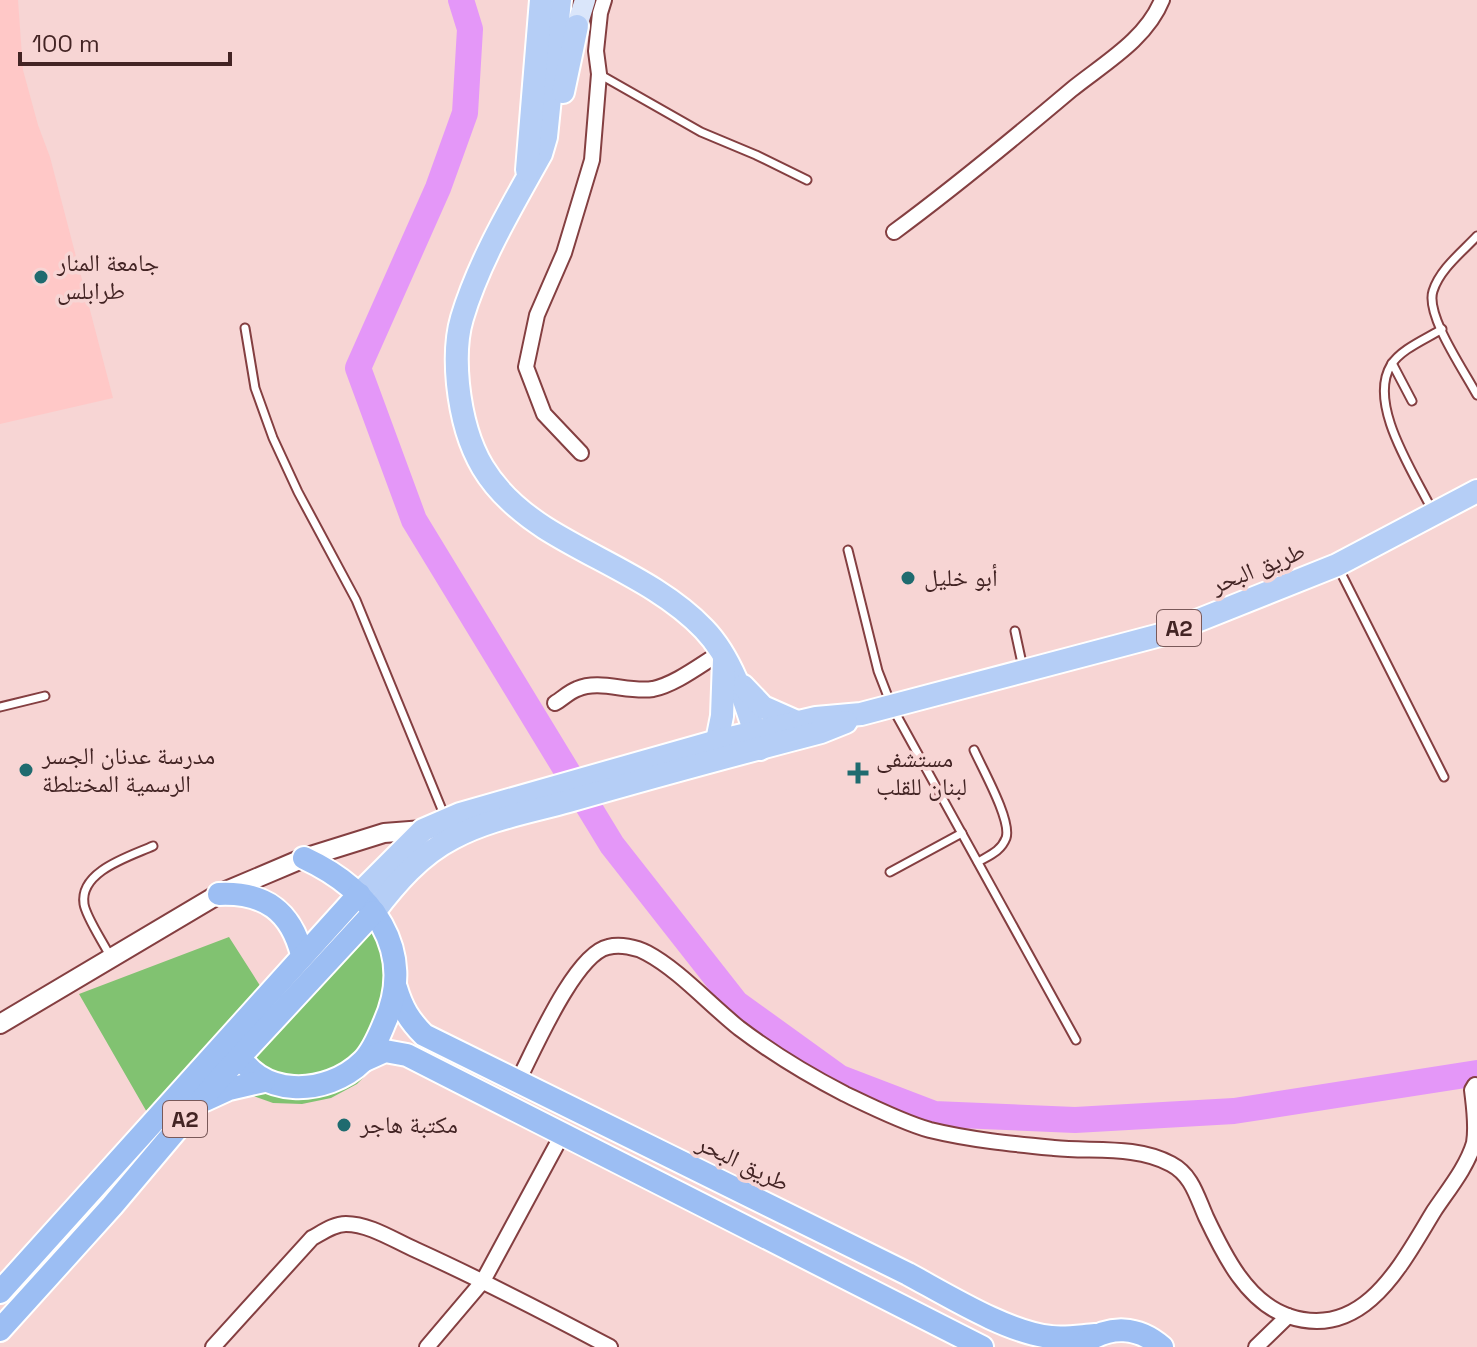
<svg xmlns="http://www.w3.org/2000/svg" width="1477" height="1347" viewBox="0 0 1477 1347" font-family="'Space Grotesk','Noto Naskh Arabic',sans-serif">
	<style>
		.built { fill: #ffc8c7 }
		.green { fill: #81c271 }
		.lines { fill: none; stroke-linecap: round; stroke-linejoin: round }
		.river { stroke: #e497f8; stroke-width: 26 }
		.service-casing { stroke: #843f41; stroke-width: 11 }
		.minor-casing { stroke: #843f41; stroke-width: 18 }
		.tertiary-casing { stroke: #843f41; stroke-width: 22 }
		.secondary-casing { stroke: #843f41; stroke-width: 24 }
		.primary-casing { stroke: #fff; stroke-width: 26 }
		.trunk-casing { stroke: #fff; stroke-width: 26 }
		.service { stroke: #fff; stroke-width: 7 }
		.minor { stroke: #fff; stroke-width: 14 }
		.tertiary { stroke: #fff; stroke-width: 18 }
		.secondary { stroke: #dae6fa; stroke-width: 20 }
		.primary { stroke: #b5cef6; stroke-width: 22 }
		.trunk { stroke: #9cbef3; stroke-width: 22 }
		.poi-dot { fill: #1f6b6f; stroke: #f7d5d4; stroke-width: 3 }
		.labels { text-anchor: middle; stroke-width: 7; stroke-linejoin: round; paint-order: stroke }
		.shield { fill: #f7d5d4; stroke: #795959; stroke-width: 2 }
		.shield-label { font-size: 22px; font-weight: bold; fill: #432424 }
		.poi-label { font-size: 24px; fill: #432424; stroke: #f7d5d4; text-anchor: start }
		.street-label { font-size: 24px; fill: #432424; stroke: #f7d5d4 }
	</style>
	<rect width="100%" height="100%" fill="#f7d5d4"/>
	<path class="built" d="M0,0H18L23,70L38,125L50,157L113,398L0,424Z"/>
	<path class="green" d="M367,925L384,946L398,1012L385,1050L378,1063L357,1084L331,1098L302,1104L273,1103L245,1093L148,1114L79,994L229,937L275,1009Z"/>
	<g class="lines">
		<path class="river" d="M461,0L470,29L465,113L438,188L358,368L414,520L612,845L736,1003L840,1078L934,1114L1075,1120L1234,1111L1477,1073"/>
		<defs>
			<g id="service">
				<path d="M599,74L701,132L756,155L807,180"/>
				<path d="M1477,236C1462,252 1440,269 1433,291C1425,315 1465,372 1477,395"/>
				<path d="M245,328L255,388L273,438L298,492L356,600L445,817"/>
				<path d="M1392,363L1412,401"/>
				<path d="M1432,510C1414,473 1367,404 1391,365C1401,349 1426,339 1442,329"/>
				<path d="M848,550L878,671L892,707L1076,1040"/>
				<path d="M1338,567L1444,777"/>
				<path d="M1015,631L1023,668"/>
				<path d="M0,707L45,696"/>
				<path d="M974,750C982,768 1012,821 1006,838C1001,851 990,855 978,862"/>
				<path d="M890,872L962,833"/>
				<path d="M110,956C103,942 86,917 84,904C79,871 131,856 153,846"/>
			</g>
			<g id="minor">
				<path d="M894,232C955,187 1013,139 1071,90C1103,64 1146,40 1162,0"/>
				<path d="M581,453L544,414L526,367L537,315L564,253L592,160L599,74L596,51L600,13L604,0"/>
				<path d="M555,703C562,699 569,692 577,689C600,679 628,693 653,689C676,684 700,665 720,653"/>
				<path d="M518,1081C534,1050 575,954 608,947C620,944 636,947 647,953C679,970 710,1005 739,1028C772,1053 808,1075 845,1094C870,1106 904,1123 930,1130C971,1140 1013,1144 1054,1148C1092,1152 1136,1145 1171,1164C1192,1175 1197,1197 1206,1217C1224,1255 1247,1302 1288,1316C1364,1342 1402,1263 1434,1211C1448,1190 1467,1167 1474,1143C1477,1126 1474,1107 1472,1090L1475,1085"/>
				<path d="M213,1347L312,1238C323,1232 334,1224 346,1224C370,1224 395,1241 416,1250C482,1280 546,1313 610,1347"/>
				<path d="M427,1347L483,1281L563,1133"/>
				<path d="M1256,1347L1288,1316"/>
			</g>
			<path id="tertiary" d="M0,1024L219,894L304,858L384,833L423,830"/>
			<path id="secondary" d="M566,36L577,26L585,0"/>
			<g id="primary">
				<path d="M560,0L546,137L541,154C512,206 479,261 462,318C456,338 456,363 458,384C465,451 488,491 545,528C597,561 661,584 704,629C734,660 747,708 760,749"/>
				<path d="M563,92L577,26"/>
				<path d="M527,170L541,0"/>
				<path d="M743,686L763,707L797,722"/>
				<path d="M717,741L722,716L724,660"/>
				<path d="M359,894L423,830L460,814L717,741L816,718L861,714L1164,634L1337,565L1477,491"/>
				<path d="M374,912C396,883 420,855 453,838C488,819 530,812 569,801C652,777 737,754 821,732L846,722"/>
			</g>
			<g id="trunk">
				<path d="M219,894C265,892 291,911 302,955"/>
				<path d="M396,988C402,1008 409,1020 424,1035L908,1274C947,1295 1008,1333 1051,1337C1065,1339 1081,1336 1095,1335"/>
				<path d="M235,1047C256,1099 327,1097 363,1061C373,1051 379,1036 384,1024C418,950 371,889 304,858"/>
				<path d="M365,1060L385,1051L407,1055L982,1347"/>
				<path d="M205,1100L229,1089L264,1081"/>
				<path d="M0,1292L359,894"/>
				<path d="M0,1330L112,1206L220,1078L374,912"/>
				<path d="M1084,1343C1110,1325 1138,1326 1162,1347"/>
			</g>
		</defs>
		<use href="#service" class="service-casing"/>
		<use href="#minor" class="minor-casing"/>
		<use href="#tertiary" class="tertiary-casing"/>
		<use href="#secondary" class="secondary-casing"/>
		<use href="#primary" class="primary-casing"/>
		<use href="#trunk" class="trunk-casing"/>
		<use href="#service" class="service"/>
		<use href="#minor" class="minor"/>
		<use href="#tertiary" class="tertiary"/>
		<use href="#secondary" class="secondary"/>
		<use href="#primary" class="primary"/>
		<use href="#trunk" class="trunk"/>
	</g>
	<g class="poi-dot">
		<circle cx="41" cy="277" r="8"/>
		<circle cx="908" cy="578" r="8"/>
		<circle cx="26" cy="770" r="8"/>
		<path d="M854 761h8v8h8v8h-8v8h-8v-8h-8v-8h8z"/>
		<circle cx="344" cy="1125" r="8"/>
	</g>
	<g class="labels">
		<g class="shield">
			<rect x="1157" y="610" width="44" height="36" rx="6"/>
			<rect x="163" y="1101" width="44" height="36" rx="6"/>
		</g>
		<g class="shield-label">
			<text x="1179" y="636">A2</text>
			<text x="185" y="1127">A2</text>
		</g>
		<g class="poi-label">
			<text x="57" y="271">جامعة المنار<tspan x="57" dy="28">طرابلس</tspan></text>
			<text x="924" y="586">أبو خليل</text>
			<text x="42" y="764">مدرسة عدنان الجسر<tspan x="42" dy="28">الرسمية المختلطة</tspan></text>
			<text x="876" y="767">مستشفى<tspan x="876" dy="28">لبنان للقلب</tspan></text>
			<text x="360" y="1133">مكتبة هاجر</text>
		</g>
		<g class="street-label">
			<text transform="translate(1258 568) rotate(-22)" y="8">طريق البحر</text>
			<text transform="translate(743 1163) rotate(26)" y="8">طريق البحر</text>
		</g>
	</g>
	<path d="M20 52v12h210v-12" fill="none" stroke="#432424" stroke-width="4"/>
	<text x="32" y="52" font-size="24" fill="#432424" stroke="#f7d5d4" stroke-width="6" paint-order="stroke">100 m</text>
</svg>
